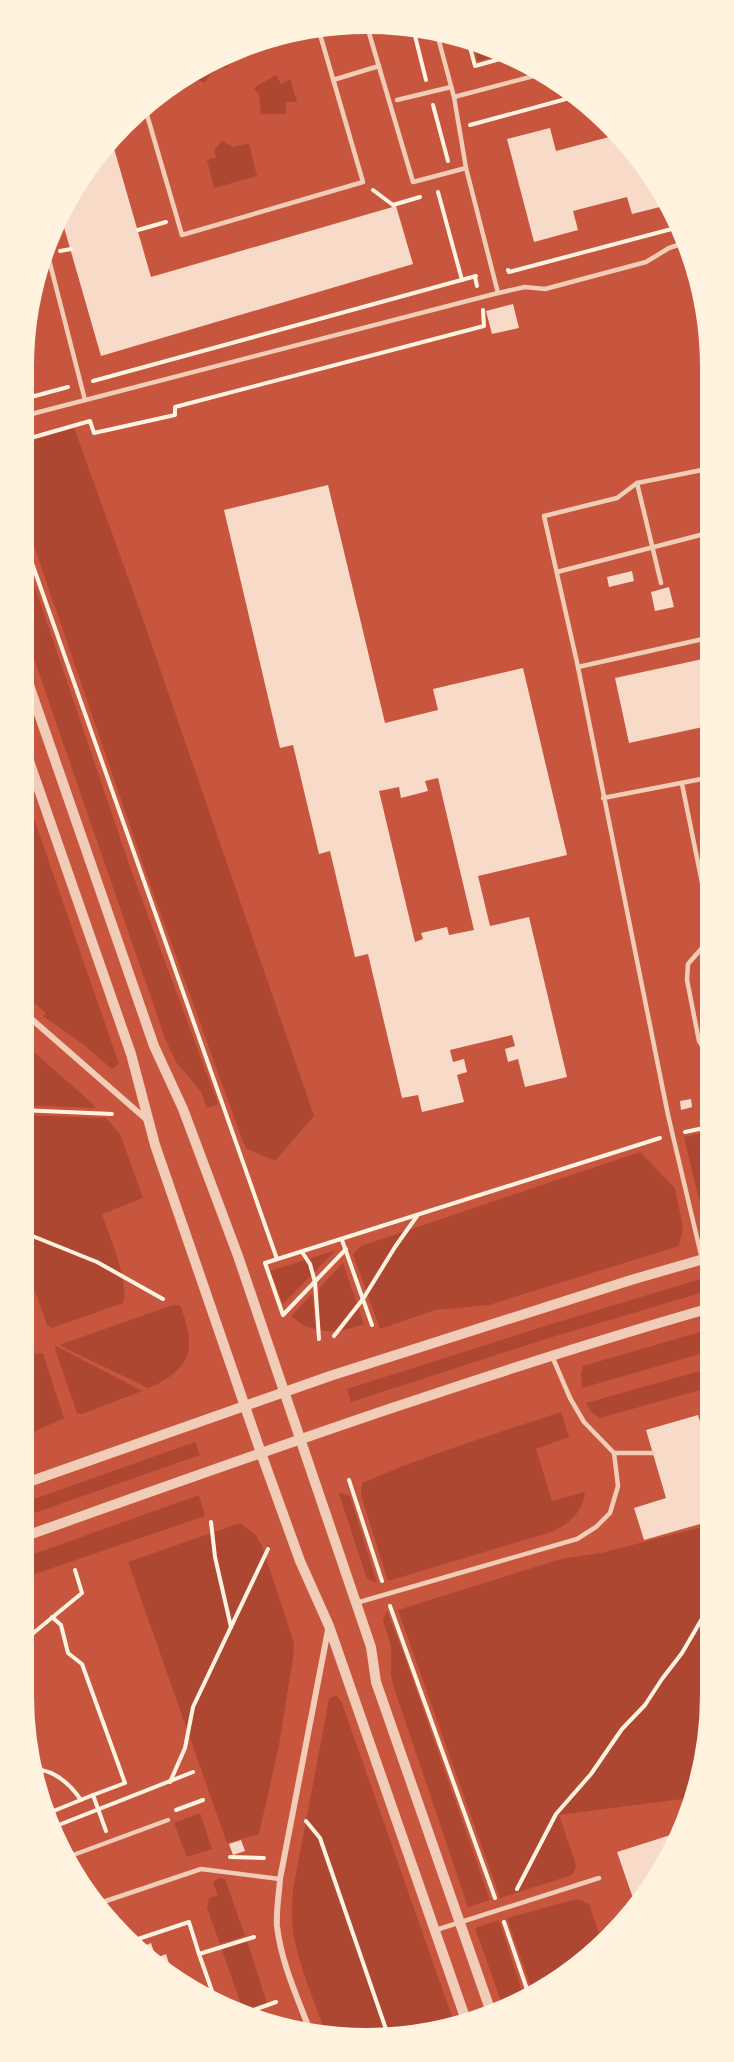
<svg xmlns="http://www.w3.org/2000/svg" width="734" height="2062" viewBox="0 0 734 2062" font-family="'Fira Sans Condensed',sans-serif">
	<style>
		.green { fill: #ae4732 }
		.building { fill: #f7dbc8; fill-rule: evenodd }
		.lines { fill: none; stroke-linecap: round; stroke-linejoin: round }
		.path { stroke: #fff3e0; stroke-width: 4 }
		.service { stroke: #f1ccb7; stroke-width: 4.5 }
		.minor { stroke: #f1ccb7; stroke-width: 6 }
		.tertiary { stroke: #f1ccb7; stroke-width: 10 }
		.rim { fill: none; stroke: #fff3e0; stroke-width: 8 }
	</style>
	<rect width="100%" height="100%" fill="#c8553d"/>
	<g class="green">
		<path d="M472,38L509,53L478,61Z"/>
		<path d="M224,56L228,67L212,71L205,83L196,79L193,72L184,74L193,66Z"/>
		<path d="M276,75L281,84L290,79L297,102H286V114H261L259,95L254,88Z"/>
		<path d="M222,141L233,147L249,143L257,176L214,188L207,160L216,157L214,150Z"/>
		<path d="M74,428L138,605L314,1116L275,1161L247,1149L243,1142L149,881L20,505V444Z"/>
		<path d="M20,543L130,867L218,1104L207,1108L201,1092L176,1062L166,1041L20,618Z"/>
		<path d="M20,778L119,1064L112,1069L84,1045L43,1016L46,1013L20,991Z"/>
		<path d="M20,1040L93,1104L95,1108L20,1105Z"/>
		<path d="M20,1115L106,1118L120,1134L143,1198L102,1214C109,1235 130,1284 123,1303L52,1328L47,1325L20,1248Z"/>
		<path d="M713,1131V1235L704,1220L684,1137Z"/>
		<path d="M640,1152L675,1188L683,1227L679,1246L489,1305L435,1310L380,1329L353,1254L361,1246Z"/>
		<path d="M334,1251H335L283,1304L270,1271Z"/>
		<path d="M343,1263L364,1324C351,1328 335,1334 321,1330L319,1314V1288Z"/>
		<path d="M714,1275V1289L549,1338L351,1402L347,1389L545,1326Z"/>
		<path d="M312,1294L317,1330L303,1325L291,1316Z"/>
		<path d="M173,1305H179L182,1309C185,1320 189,1331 189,1342C191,1365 167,1381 148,1388L59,1345Z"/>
		<path d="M714,1328V1350L582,1388L581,1374L583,1366Z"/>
		<path d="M56,1346L142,1391L82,1414L77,1413L55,1349Z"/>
		<path d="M38,1353L43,1354L64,1418L20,1438V1359Z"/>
		<path d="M714,1367V1386L600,1418L592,1413L586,1403Z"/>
		<path d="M561,1412L569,1437L536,1449L552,1501L585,1492C583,1512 569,1524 551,1532L388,1581L361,1495L362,1483C426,1455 494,1434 561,1412Z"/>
		<path d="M195,1442L200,1455L20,1518V1504Z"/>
		<path d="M341,1493L350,1496L377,1583L367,1579L339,1494Z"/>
		<path d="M199,1495L205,1516L20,1579V1559Z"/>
		<path d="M240,1523L255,1534L262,1546L294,1643L293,1658L279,1745L259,1834L227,1843L128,1562Z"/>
		<path d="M714,1524V1695L703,1785L697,1797L559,1815L575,1862L576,1867L572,1875L500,1898L398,1610L561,1559L601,1553Z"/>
		<path d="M387,1611L403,1652L490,1900L468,1907L394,1688L391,1675V1646L383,1620Z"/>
		<path d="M336,1695L342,1703L457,2031L328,2039C316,2006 301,1972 294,1937C291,1922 292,1906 293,1890L329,1699Z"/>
		<path d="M200,1813L212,1849L187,1857L174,1823Z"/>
		<path d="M218,1878L225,1879L245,1936L220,1944L207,1908L209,1898L218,1895L213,1883Z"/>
		<path d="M577,1899L589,1904L602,1942L560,1984L534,1996L507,1918Z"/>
		<path d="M499,1920L525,2000L506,2008L503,2007L475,1928Z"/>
		<path d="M247,1941L267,2003L243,2010L222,1950Z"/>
	</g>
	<g class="building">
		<path d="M609,122L628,138L672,204L632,214L627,197L573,211L578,230L534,242L507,139L550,128L556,151L613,136Z"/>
		<path d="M111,138L151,277L396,206L413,264L101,356L61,217L91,156Z"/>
		<path d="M513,304L519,328L492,334L486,311Z"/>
		<path d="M709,313L711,331L702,333L698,315Z"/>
		<path d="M328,485L385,723L438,710L433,689L523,668L567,855L478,876L490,926L529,917L567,1077L525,1087L518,1059L508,1062L505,1049L515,1046L512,1035L450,1050L453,1062L464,1059L467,1072L457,1075L464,1102L422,1112L418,1095L402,1098L368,954L355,957L330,851L319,854L293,745L280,748L224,510ZM438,778L474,930L449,935L447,927L421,933L423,939L415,942L379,791L399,787L401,798L428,791L425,781Z"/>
		<path d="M632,571L634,581L609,587L607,577Z"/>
		<path d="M669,587L674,607L655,611L651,592Z"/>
		<path d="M712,657V725L629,743L615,678Z"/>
		<path d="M691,1099L692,1107L681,1110L680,1101Z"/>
		<path d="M698,1415L714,1468V1520L644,1540L634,1508L666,1498L646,1430Z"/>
		<path d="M685,1823L656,1888L643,1901L635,1904L617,1852L680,1832L681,1825Z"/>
		<path d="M241,1840L245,1851L233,1855L229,1844Z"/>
		<path d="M151,1943L156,1958L166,1954L173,1976L139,1950V1948Z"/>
	</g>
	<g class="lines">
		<g class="path">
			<path d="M413,28L426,80"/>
			<path d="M467,36L475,66L514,55"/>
			<path d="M433,105L448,161"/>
			<path d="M470,125L577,96"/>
			<path d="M373,190L393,205L420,197"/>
			<path d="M438,192L462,280"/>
			<path d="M138,230L166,222"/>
			<path d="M60,251L71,249"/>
			<path d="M508,270L509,272L683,226"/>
			<path d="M475,277L477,286"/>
			<path d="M93,381L476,276"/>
			<path d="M20,400L68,387"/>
			<path d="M20,441L90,421L94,433L175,415V407L484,326L483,310"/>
			<path d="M20,529L277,1259"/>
			<path d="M20,1110L112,1114"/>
			<path d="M685,1132L713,1126"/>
			<path d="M20,1231L97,1262L163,1299"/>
			<path d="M342,1240L372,1325"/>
			<path d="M346,1249L283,1315L265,1263L660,1138"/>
			<path d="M302,1252L310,1264L315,1282L319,1339"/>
			<path d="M334,1336L363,1299L395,1247L417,1216"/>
			<path d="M349,1480L382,1581"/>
			<path d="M211,1522L215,1557L231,1627"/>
			<path d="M390,1606L495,1898"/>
			<path d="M52,1617L61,1625L68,1653L82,1664L125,1783L93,1795"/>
			<path d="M20,1644L82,1593L75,1570"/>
			<path d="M28,1737H34"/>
			<path d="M34,1769C54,1770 70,1784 81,1800"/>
			<path d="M170,1782L185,1748L193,1707L268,1549"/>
			<path d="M176,1810L203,1800"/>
			<path d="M306,1821L320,1838L388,2035"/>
			<path d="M45,1826L51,1812L93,1795L106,1831"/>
			<path d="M51,1828L193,1772"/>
			<path d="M230,1857L264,1858"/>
			<path d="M517,1889L556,1814L591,1774L622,1729L645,1705L662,1679L682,1653L714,1598"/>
			<path d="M504,1922L530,1998"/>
			<path d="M129,1942L189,1922L199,1954"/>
			<path d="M218,2008L199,1954L254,1937"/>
			<path d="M240,2015L276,2002"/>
		</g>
		<g class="service">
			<path d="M367,26L413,182L466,168"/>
			<path d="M436,30L454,97L466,168L498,293"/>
			<path d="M377,31L392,27"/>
			<path d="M333,80L379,66"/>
			<path d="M454,97L549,72"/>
			<path d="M397,100L451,87"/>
			<path d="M145,108L182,235L363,182L317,24"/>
			<path d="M46,248L85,400"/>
			<path d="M20,417L498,293L525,287L545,289L646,262L669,248L687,242"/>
			<path d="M637,483L661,583"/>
			<path d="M557,572L712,532"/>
			<path d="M578,667L544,516L617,498L637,483L712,468"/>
			<path d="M682,784L710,922L708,941L688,964L687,980L699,1041L713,1063"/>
			<path d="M603,798L712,777"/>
			<path d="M702,1259L668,1115L578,667L712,637"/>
			<path d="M705,1438L714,1428"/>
			<path d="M614,1453H653"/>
			<path d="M356,1603L577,1539L596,1527L610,1513L618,1486L614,1453L584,1422L570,1398L552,1356"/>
			<path d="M54,1842L60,1847L63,1856"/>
			<path d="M65,1858L168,1820"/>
			<path d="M94,1905L201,1869L280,1879"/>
			<path d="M436,1930L599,1878"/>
		</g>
		<g class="minor">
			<path d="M20,1009L147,1120"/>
			<path d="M312,2036C299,2001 281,1963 277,1926C276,1910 279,1895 280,1879L328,1630"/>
		</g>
		<g class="tertiary">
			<path d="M20,659L154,1046L183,1109L238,1256L371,1647L376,1682L492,2015"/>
			<path d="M20,735L131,1054L155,1145L261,1453L300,1561L329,1626L468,2026"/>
			<path d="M20,1485L330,1376L631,1280L714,1256"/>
			<path d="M20,1538C249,1457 479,1374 714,1307"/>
		</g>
	</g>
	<path d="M0 0H734V2062H0ZM367 30H367A337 337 0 0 1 704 367V1695A337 337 0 0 1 367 2032H367A337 337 0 0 1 30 1695V367A337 337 0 0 1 367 30Z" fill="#fff3e0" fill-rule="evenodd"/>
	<path class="rim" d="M367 30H367A337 337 0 0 1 704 367V1695A337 337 0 0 1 367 2032H367A337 337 0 0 1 30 1695V367A337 337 0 0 1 367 30Z"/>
</svg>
